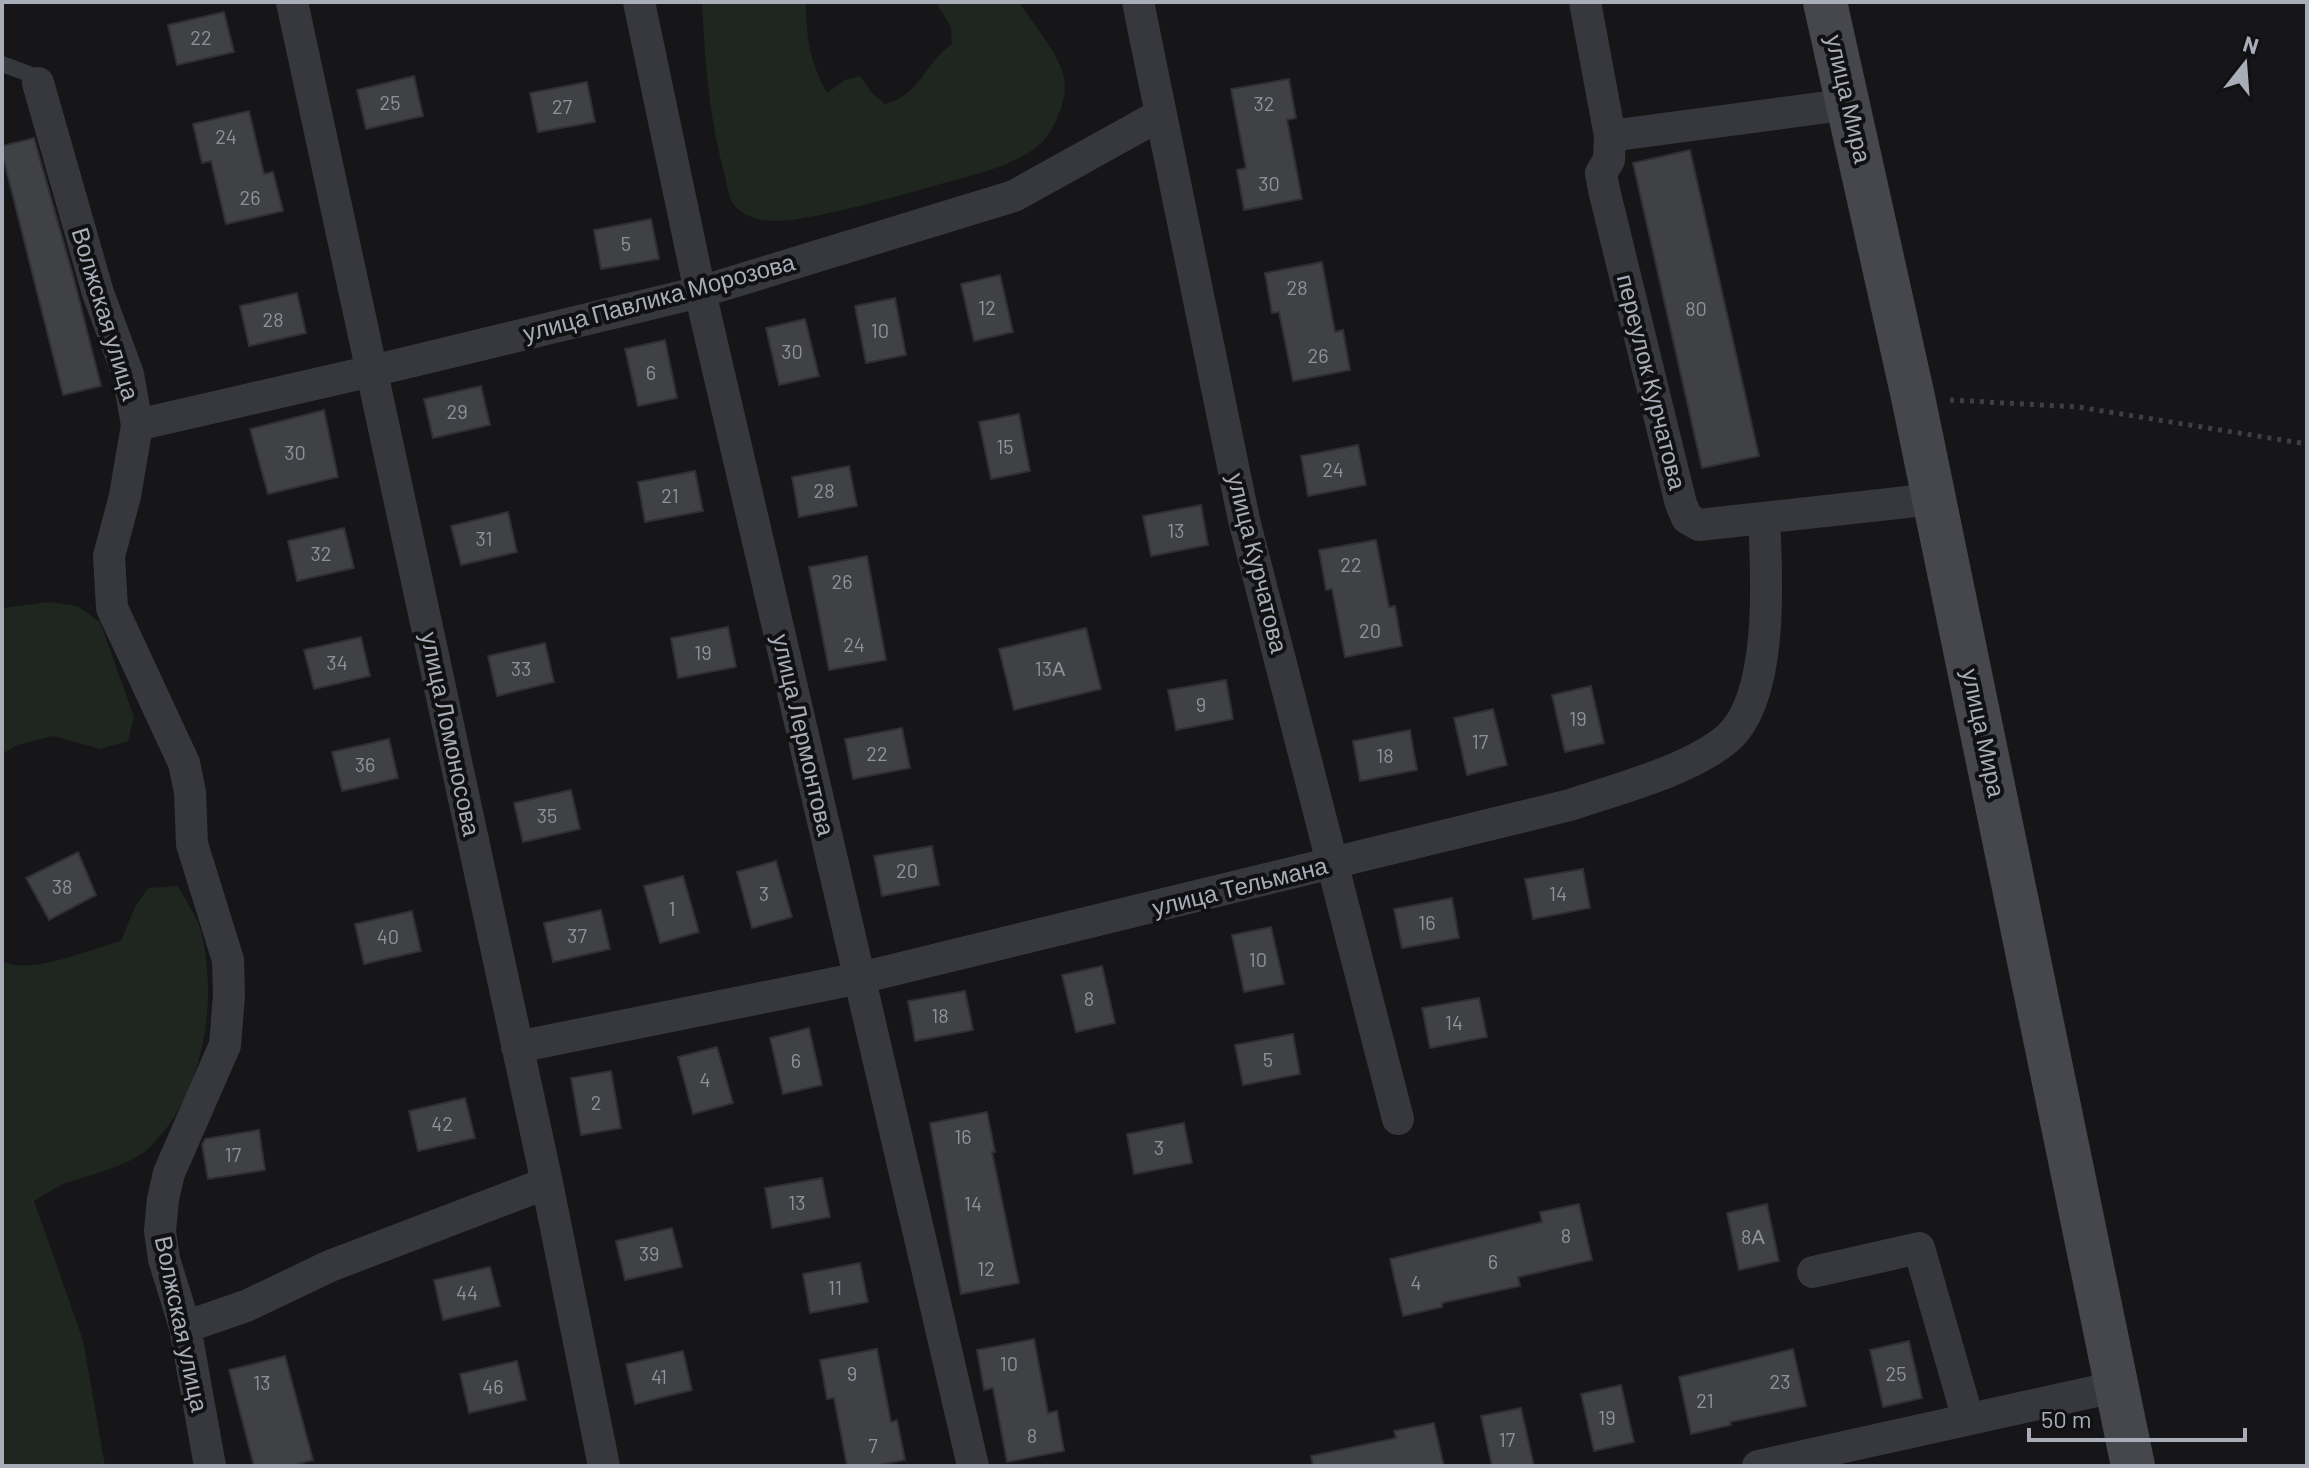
<svg xmlns="http://www.w3.org/2000/svg" width="2309" height="1468" viewBox="0 0 2309 1468" font-family="Barlow,sans-serif">
	<style>
		.green { fill: #1e261f }
		.building { fill: #404145; stroke: #303034; stroke-width: 2 }
		.lines { fill: none; stroke-linecap: round; stroke-linejoin: round }
		.path { stroke: #3d3f44; stroke-width: 5; stroke-dasharray: 4 6; stroke-linecap: butt }
		.lane { stroke: #37383d; stroke-width: 16 }
		.street { stroke: #37383d; stroke-width: 32 }
		.secondary { stroke: #45474d; stroke-width: 44 }
		.labels { text-anchor: middle; stroke-width: 8; stroke-linejoin: round; paint-order: stroke }
		.number-label { font-size: 20px; fill: #8e929b }
		.street-label { font-size: 24px; fill: #a8adb8; stroke: #111113 }
	</style>
	<rect width="100%" height="100%" fill="#161618"/>
	<g class="green">
		<path d="M702,2H806C806,38 810,62 827,93L845,80L860,76L871,92L885,104C920,96 925,62 952,44L951,27L936,2H1019C1034,27 1064,57 1065,86C1066,102 1052,135 1039,145C1012,167 976,174 944,183C903,195 862,206 820,215C793,220 755,229 734,205C728,198 727,185 725,176C709,119 705,61 702,2Z"/>
		<path d="M49,602L77,606L100,622L134,717L128,741L100,749L53,736L17,745L2,754V608Z"/>
		<path d="M178,886C186,901 199,919 202,935C218,1006 203,1095 150,1147C130,1166 92,1174 66,1183C55,1187 44,1195 34,1201L83,1340L105,1466H2V961C30,976 90,949 121,941L135,907L148,888Z"/>
	</g>
	<g class="building">
		<path d="M224,12L234,52L177,65L168,25Z"/>
		<path d="M414,76L423,116L366,129L357,90Z"/>
		<path d="M1289,79L1296,118L1287,120L1302,199L1244,210L1237,170L1246,168L1231,89Z"/>
		<path d="M587,82L595,122L538,132L530,93Z"/>
		<path d="M249,111L264,174L273,172L283,211L226,224L211,161L202,163L193,124Z"/>
		<path d="M34,138L74,279L101,386L63,395L2,153V146Z"/>
		<path d="M1690,150L1759,456L1702,468L1633,163Z"/>
		<path d="M651,219L659,259L601,269L594,230Z"/>
		<path d="M1322,262L1335,332L1343,330L1350,370L1293,381L1279,312L1272,313L1265,273Z"/>
		<path d="M1000,275L1013,332L974,341L961,284Z"/>
		<path d="M297,293L306,333L249,346L240,306Z"/>
		<path d="M895,298L906,355L866,363L855,306Z"/>
		<path d="M805,319L819,376L779,385L766,328Z"/>
		<path d="M665,340L677,398L638,406L625,349Z"/>
		<path d="M481,386L490,425L433,438L424,399Z"/>
		<path d="M324,410L338,477L268,494L250,429Z"/>
		<path d="M1019,414L1030,471L991,479L979,422Z"/>
		<path d="M1358,445L1366,485L1308,496L1301,456Z"/>
		<path d="M849,466L857,506L799,517L792,477Z"/>
		<path d="M695,471L703,511L645,522L638,482Z"/>
		<path d="M1201,505L1208,545L1151,556L1143,516Z"/>
		<path d="M508,512L517,552L461,565L451,526Z"/>
		<path d="M344,528L354,568L297,581L288,541Z"/>
		<path d="M1376,540L1389,607L1395,606L1402,646L1345,657L1332,589L1326,590L1319,550Z"/>
		<path d="M867,556L886,660L829,670L809,567Z"/>
		<path d="M728,627L736,667L678,678L671,638Z"/>
		<path d="M1086,628L1101,689L1014,710L999,649Z"/>
		<path d="M361,637L370,676L314,689L304,650Z"/>
		<path d="M545,643L554,682L497,696L488,656Z"/>
		<path d="M1226,680L1233,719L1176,730L1168,690Z"/>
		<path d="M1591,686L1604,743L1565,752L1552,695Z"/>
		<path d="M1493,709L1507,765L1467,775L1454,718Z"/>
		<path d="M902,728L910,768L853,779L845,739Z"/>
		<path d="M1410,730L1417,770L1360,781L1353,741Z"/>
		<path d="M389,739L398,778L342,791L332,752Z"/>
		<path d="M571,790L580,829L523,842L514,803Z"/>
		<path d="M932,846L939,885L882,896L874,856Z"/>
		<path d="M78,852L96,895L49,920L26,878Z"/>
		<path d="M776,861L792,917L752,928L737,872Z"/>
		<path d="M1583,869L1590,908L1533,919L1525,879Z"/>
		<path d="M683,876L699,932L660,943L644,886Z"/>
		<path d="M1452,898L1459,938L1402,948L1394,909Z"/>
		<path d="M601,910L610,949L553,962L544,923Z"/>
		<path d="M412,911L421,951L364,964L355,924Z"/>
		<path d="M1271,927L1284,984L1244,992L1232,935Z"/>
		<path d="M1102,966L1115,1023L1076,1032L1062,975Z"/>
		<path d="M965,991L973,1030L915,1041L908,1001Z"/>
		<path d="M1479,998L1487,1037L1430,1048L1422,1008Z"/>
		<path d="M809,1028L822,1085L783,1094L770,1038Z"/>
		<path d="M1293,1034L1300,1074L1243,1085L1235,1045Z"/>
		<path d="M717,1047L733,1103L693,1114L678,1057Z"/>
		<path d="M611,1071L621,1128L581,1135L571,1078Z"/>
		<path d="M465,1098L475,1138L418,1151L409,1111Z"/>
		<path d="M987,1112L995,1152H992L1019,1283L961,1294L930,1123Z"/>
		<path d="M1184,1123L1192,1163L1134,1174L1127,1134Z"/>
		<path d="M259,1130L265,1170L208,1179L202,1145L205,1139Z"/>
		<path d="M822,1178L830,1217L772,1228L765,1188Z"/>
		<path d="M1579,1204L1592,1260L1518,1277L1520,1286L1442,1303V1307L1403,1316L1390,1259L1542,1222L1540,1212Z"/>
		<path d="M1767,1204L1779,1261L1739,1270L1727,1213Z"/>
		<path d="M672,1228L682,1267L625,1280L616,1241Z"/>
		<path d="M860,1263L868,1302L810,1313L803,1274Z"/>
		<path d="M490,1267L500,1306L443,1320L434,1280Z"/>
		<path d="M1034,1339L1048,1413L1057,1411L1064,1451L1007,1462L993,1388L984,1390L977,1350Z"/>
		<path d="M1909,1341L1922,1398L1883,1407L1870,1350Z"/>
		<path d="M877,1349L891,1422L897,1420L905,1460L874,1466H847L834,1398L827,1399L820,1360Z"/>
		<path d="M1793,1349L1806,1406L1730,1422L1731,1425L1691,1434L1679,1377Z"/>
		<path d="M683,1351L692,1390L635,1404L626,1364Z"/>
		<path d="M285,1356L313,1460L292,1466H254L229,1370Z"/>
		<path d="M517,1361L526,1400L469,1413L460,1374Z"/>
		<path d="M1621,1385L1634,1442L1594,1451L1581,1394Z"/>
		<path d="M1521,1408L1534,1466H1492L1481,1416Z"/>
		<path d="M1434,1423L1444,1466H1313L1311,1456L1396,1438L1394,1431Z"/>
	</g>
	<g class="lines">
		<path class="path" d="M1950,400L2078,407L2307,444"/>
		<path class="lane" d="M2,64L29,74L38,83"/>
		<g class="street">
			<path d="M292,2L547,1183L604,1466"/>
			<path d="M639,2L700,292L973,1466"/>
			<path d="M1138,2L1244,520L1398,1119"/>
			<path d="M1585,2L1610,136L1609,160L1601,173L1604,190L1681,504L1687,518L1699,525L1934,499"/>
			<path d="M38,83L98,293L128,374L137,425L125,496L109,556L112,608L184,763L190,792L192,844L228,960L229,995L225,1045L169,1173L163,1199L160,1231L164,1259L185,1327L210,1466"/>
			<path d="M1610,136L1850,104"/>
			<path d="M137,425L372,371L700,292L1014,196L1160,115"/>
			<path d="M517,1047L860,978L1570,805C1617,789 1691,770 1728,738C1774,697 1767,576 1764,518"/>
			<path d="M1813,1272L1919,1248L1968,1419"/>
			<path d="M185,1327L246,1306L330,1266L547,1183"/>
			<path d="M1758,1466L2115,1387"/>
		</g>
		<path class="secondary" d="M1825,2L1913,397L2133,1466"/>
	</g>
	<g class="labels">
		<g class="number-label">
			<text x="201" y="45">22</text>
			<text x="390" y="110">25</text>
			<text x="1264" y="111">32</text>
			<text x="562" y="114">27</text>
			<text x="226" y="144">24</text>
			<text x="1269" y="191">30</text>
			<text x="250" y="205">26</text>
			<text x="626" y="251">5</text>
			<text x="1297" y="295">28</text>
			<text x="987" y="315">12</text>
			<text x="1696" y="316">80</text>
			<text x="273" y="327">28</text>
			<text x="880" y="338">10</text>
			<text x="792" y="359">30</text>
			<text x="1318" y="363">26</text>
			<text x="651" y="380">6</text>
			<text x="457" y="419">29</text>
			<text x="1005" y="454">15</text>
			<text x="295" y="460">30</text>
			<text x="1333" y="477">24</text>
			<text x="824" y="498">28</text>
			<text x="670" y="503">21</text>
			<text x="1176" y="538">13</text>
			<text x="484" y="546">31</text>
			<text x="321" y="561">32</text>
			<text x="1351" y="572">22</text>
			<text x="842" y="589">26</text>
			<text x="1370" y="638">20</text>
			<text x="854" y="652">24</text>
			<text x="703" y="660">19</text>
			<text x="337" y="670">34</text>
			<text x="521" y="676">33</text>
			<text x="1050" y="676">13А</text>
			<text x="1201" y="712">9</text>
			<text x="1578" y="726">19</text>
			<text x="1480" y="749">17</text>
			<text x="877" y="761">22</text>
			<text x="1385" y="763">18</text>
			<text x="365" y="772">36</text>
			<text x="547" y="823">35</text>
			<text x="907" y="878">20</text>
			<text x="62" y="894">38</text>
			<text x="764" y="901">3</text>
			<text x="1558" y="901">14</text>
			<text x="672" y="916">1</text>
			<text x="1427" y="930">16</text>
			<text x="577" y="943">37</text>
			<text x="388" y="944">40</text>
			<text x="1258" y="967">10</text>
			<text x="1089" y="1006">8</text>
			<text x="940" y="1023">18</text>
			<text x="1454" y="1030">14</text>
			<text x="1268" y="1067">5</text>
			<text x="796" y="1068">6</text>
			<text x="705" y="1087">4</text>
			<text x="596" y="1110">2</text>
			<text x="442" y="1131">42</text>
			<text x="963" y="1144">16</text>
			<text x="1159" y="1155">3</text>
			<text x="233" y="1162">17</text>
			<text x="797" y="1210">13</text>
			<text x="973" y="1211">14</text>
			<text x="1566" y="1243">8</text>
			<text x="1753" y="1244">8А</text>
			<text x="649" y="1261">39</text>
			<text x="1493" y="1269">6</text>
			<text x="986" y="1276">12</text>
			<text x="1416" y="1290">4</text>
			<text x="835" y="1295">11</text>
			<text x="467" y="1300">44</text>
			<text x="1009" y="1371">10</text>
			<text x="852" y="1381">9</text>
			<text x="1896" y="1381">25</text>
			<text x="659" y="1384">41</text>
			<text x="1780" y="1389">23</text>
			<text x="262" y="1390">13</text>
			<text x="493" y="1394">46</text>
			<text x="1705" y="1408">21</text>
			<text x="1607" y="1425">19</text>
			<text x="1032" y="1443">8</text>
			<text x="1507" y="1447">17</text>
			<text x="873" y="1453">7</text>
		</g>
		<g class="street-label">
			<text transform="translate(1848 99) rotate(77)" y="8">улица Мира</text>
			<text transform="translate(659 298) rotate(-15)" y="8">улица Павлика Морозова</text>
			<text transform="translate(105 314) rotate(73)" y="8">Волжская улица</text>
			<text transform="translate(1651 382) rotate(76)" y="8">переулок Курчатова</text>
			<text transform="translate(1257 563) rotate(76)" y="8">улица Курчатова</text>
			<text transform="translate(1983 733) rotate(78)" y="8">улица Мира</text>
			<text transform="translate(450 734) rotate(78)" y="8">улица Ломоносова</text>
			<text transform="translate(803 735) rotate(77)" y="8">улица Лермонтова</text>
			<text transform="translate(1240 887) rotate(-14)" y="8">улица Тельмана</text>
			<text transform="translate(181 1324) rotate(78)" y="8">Волжская улица</text>
		</g>
	</g>
	<rect width="2309" height="1468" fill="none" stroke="#a8adb8" stroke-width="8"/>
	<g transform="translate(2245 64) rotate(17)" stroke="#111113" stroke-width="6" paint-order="stroke">
	<path d="M0-6L14 30L0 20L-14 30Z" fill="#a8adb8"/>
	<text y="-12" font-size="22" font-weight="bold" text-anchor="middle" fill="#a8adb8">N</text>
	</g>
	<path d="M2029 1428v12h216v-12" fill="none" stroke="#a8adb8" stroke-width="4"/>
	<text x="2041" y="1428" font-size="24" fill="#a8adb8" stroke="#111113" stroke-width="6" paint-order="stroke">50 m</text>
</svg>
